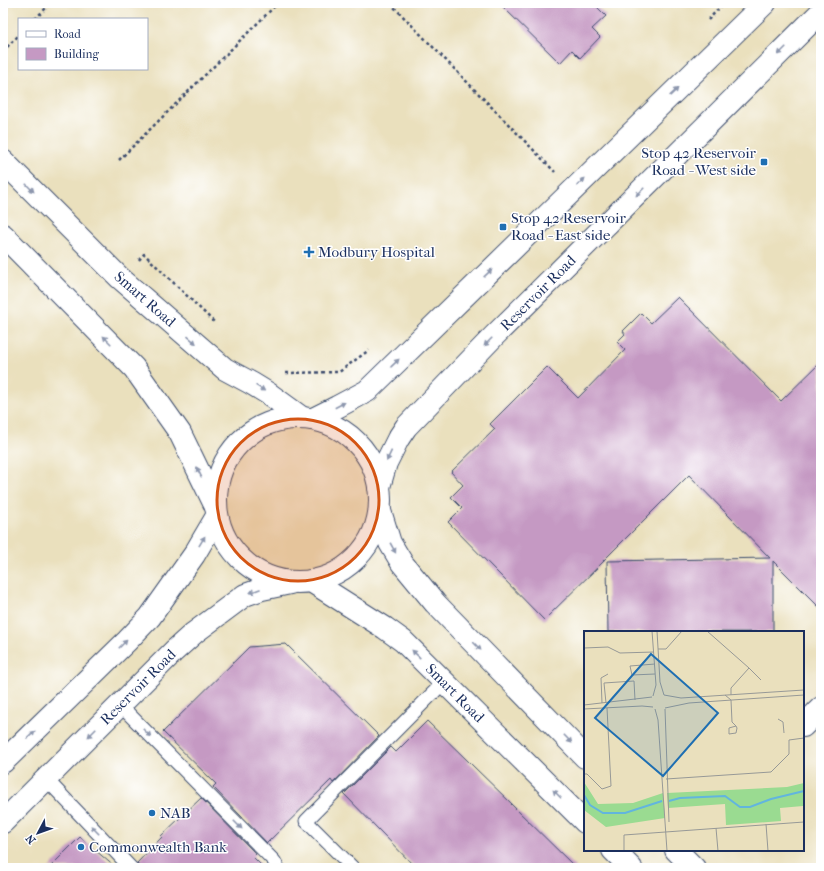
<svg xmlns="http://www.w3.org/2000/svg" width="824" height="871" viewBox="0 0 824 871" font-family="'IM FELL French Canon',serif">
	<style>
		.building { fill: #c599c3 }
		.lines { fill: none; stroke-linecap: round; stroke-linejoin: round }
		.service-casing { stroke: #3a4a6c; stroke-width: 15 }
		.minor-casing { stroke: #3a4a6c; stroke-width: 24 }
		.secondary-casing { stroke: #3a4a6c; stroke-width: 24 }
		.path { stroke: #3a4a6c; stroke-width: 2.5; stroke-dasharray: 3 3; stroke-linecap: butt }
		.service { stroke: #fff; stroke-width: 13 }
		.minor { stroke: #fff; stroke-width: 22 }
		.secondary { stroke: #fff; stroke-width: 22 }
		.oneway { fill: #8d97ae }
		.marked { fill: #d45514; fill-opacity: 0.2; stroke: #d45514; stroke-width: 3; stroke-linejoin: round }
		.poi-dot { fill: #1f6fb2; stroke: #fff; stroke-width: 1.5 }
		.labels { text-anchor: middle; stroke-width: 3; stroke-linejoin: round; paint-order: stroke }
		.poi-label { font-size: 15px; fill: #1b2f5e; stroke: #fff; text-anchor: start }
		.street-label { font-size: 15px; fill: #1b2f5e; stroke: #fff }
		.inset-river { fill: none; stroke: #62b5de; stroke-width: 2 }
		.inset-road { fill: none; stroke: #979997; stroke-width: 1 }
		.view { fill: #1f6fb2; fill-opacity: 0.15; stroke: #1f6fb2; stroke-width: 2 }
		.inset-edge { fill: none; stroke: #1b2f5e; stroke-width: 2 }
	</style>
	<rect width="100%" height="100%" fill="#fff"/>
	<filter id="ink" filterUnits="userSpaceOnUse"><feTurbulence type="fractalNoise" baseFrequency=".025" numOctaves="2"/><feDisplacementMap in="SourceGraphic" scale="8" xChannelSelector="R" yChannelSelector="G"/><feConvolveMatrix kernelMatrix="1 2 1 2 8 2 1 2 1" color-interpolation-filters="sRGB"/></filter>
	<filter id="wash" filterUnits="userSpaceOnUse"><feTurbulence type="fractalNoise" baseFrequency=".012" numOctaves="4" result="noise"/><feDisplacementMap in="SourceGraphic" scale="16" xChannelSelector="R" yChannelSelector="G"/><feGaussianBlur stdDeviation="0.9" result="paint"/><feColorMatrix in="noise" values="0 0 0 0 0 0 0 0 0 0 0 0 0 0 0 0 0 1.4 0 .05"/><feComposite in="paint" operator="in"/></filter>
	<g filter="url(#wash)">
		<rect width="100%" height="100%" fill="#eae0bd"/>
		<g id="blocks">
			<g class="building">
				<path d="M499,3H593L606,16L592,29L600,37L580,58L572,50L560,63Z"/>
				<path d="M678,297L781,401L821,362V609L773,561V632H608L607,561L770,558L689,475L603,561H604L544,620L448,522L462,508L451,497L463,485L451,472L495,429L490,424L547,367L578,398L625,350L617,342L625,334L623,331L641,313L651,323Z"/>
				<path d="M286,644L379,736L333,783L331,780L267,843L213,787L216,784L163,732L249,647Z"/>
				<path d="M427,721L512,804H511L576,868H416L344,794L391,747L396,752Z"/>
				<path d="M201,798L256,854L253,857L264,868H139L137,863L162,837L161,836Z"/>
				<path d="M80,837L116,868H49Z"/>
			</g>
		</g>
	</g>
	<g filter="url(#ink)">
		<use href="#blocks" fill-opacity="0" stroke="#3a4a6c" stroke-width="1"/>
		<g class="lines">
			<defs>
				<g id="service">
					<path d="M120,705L274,861L278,868"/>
					<path d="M46,779L131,868"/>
					<path d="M353,868L306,821L444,682"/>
				</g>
				<path id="minor" d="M803,726L821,708"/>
				<g id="secondary">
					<path d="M3,161L120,278L225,369L251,383L269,394L302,418"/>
					<path d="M3,235L134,368L180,433L216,507"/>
					<circle cx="298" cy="500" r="82"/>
					<path d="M313,419L337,407L367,391L765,3"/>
					<path d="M379,487L386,463L398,439L406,427L494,336L821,12"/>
					<path d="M380,511L390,543L402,563L435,603L585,757"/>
					<path d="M311,581L385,628L403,641L585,822"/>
					<path d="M3,762L127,641L150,617L194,555L217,516"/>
					<path d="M3,822L174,651L194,633L245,595L262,589L290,583"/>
					<path d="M613,850L631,868"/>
					<path d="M676,850L694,868"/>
				</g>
			</defs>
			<use href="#service" class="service-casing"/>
			<use href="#minor" class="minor-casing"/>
			<use href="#secondary" class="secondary-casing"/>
			<g class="path">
				<path d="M390,3L555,172"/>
				<path d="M35,19L51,3"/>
				<path d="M708,20L724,3"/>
				<path d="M7,47L19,35"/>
				<path d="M119,160L278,3"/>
				<path d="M139,260L144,254L214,322"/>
				<path d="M286,373L339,372L369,350"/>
			</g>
			<use href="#service" class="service"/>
			<use href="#minor" class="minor"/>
			<use href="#secondary" class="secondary"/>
		</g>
		<defs><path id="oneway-solid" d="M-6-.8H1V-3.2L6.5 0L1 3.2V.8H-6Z"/></defs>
		<g class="oneway">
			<use href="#oneway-solid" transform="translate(782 51) rotate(135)"/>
			<use href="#oneway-solid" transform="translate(674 92) rotate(-44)"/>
			<use href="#oneway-solid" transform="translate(581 182) rotate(-44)"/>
			<use href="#oneway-solid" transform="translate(30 188) rotate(45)"/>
			<use href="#oneway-solid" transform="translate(640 192) rotate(135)"/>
			<use href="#oneway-solid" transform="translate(488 273) rotate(-44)"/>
			<use href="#oneway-solid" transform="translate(107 340) rotate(-135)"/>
			<use href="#oneway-solid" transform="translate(192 340) rotate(41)"/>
			<use href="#oneway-solid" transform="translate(488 342) rotate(135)"/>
			<use href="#oneway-solid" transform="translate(395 363) rotate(-44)"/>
			<use href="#oneway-solid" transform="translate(260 388) rotate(32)"/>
			<use href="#oneway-solid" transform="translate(340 405) rotate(-28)"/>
			<use href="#oneway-solid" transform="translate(389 456) rotate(115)"/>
			<use href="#oneway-solid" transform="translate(199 472) rotate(-116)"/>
			<use href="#oneway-solid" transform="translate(202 541) rotate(-59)"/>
			<use href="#oneway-solid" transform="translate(393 548) rotate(61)"/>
			<use href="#oneway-solid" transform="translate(255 591) rotate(159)"/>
			<use href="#oneway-solid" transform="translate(123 644) rotate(-45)"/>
			<use href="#oneway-solid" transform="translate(477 646) rotate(46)"/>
			<use href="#oneway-solid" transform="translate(416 654) rotate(-136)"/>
			<use href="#oneway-solid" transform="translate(92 733) rotate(135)"/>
			<use href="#oneway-solid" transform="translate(147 733) rotate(45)"/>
			<use href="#oneway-solid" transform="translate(31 735) rotate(-44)"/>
			<use href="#oneway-solid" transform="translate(568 739) rotate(46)"/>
			<use href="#oneway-solid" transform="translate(557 794) rotate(-135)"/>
			<use href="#oneway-solid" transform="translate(238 825) rotate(45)"/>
			<use href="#oneway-solid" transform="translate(95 830) rotate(-134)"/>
		</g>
	</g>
	<path class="marked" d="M217 500a81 81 0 1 1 162 0a81 81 0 1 1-162 0Z"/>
	<g class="poi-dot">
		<rect x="760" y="158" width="8" height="8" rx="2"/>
		<rect x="499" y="223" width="8" height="8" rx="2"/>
		<path d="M307 246h4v4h4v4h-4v4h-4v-4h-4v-4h4z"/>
		<circle cx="152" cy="813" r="4"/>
		<circle cx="81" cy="847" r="4"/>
	</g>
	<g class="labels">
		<g class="poi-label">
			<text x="756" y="158" text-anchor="end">Stop 42 Reservoir<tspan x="756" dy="17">Road - West side</tspan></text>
			<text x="511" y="223">Stop 42 Reservoir<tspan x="511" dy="17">Road - East side</tspan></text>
			<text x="318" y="257">Modbury Hospital</text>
			<text x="160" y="818">NAB</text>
			<text x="89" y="852">Commonwealth Bank</text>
		</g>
		<g class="street-label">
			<text transform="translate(538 293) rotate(-45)" y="5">Reservoir Road</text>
			<text transform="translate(145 299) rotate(41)" y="5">Smart Road</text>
			<text transform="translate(138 687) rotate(-45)" y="5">Reservoir Road</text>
			<text transform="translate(455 693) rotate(45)" y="5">Smart Road</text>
		</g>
	</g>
	<g transform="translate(584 631)">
		<rect width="220" height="220" fill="#eae0bd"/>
		<path d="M0,151L14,173L49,172L79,162L81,187L22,196L0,179ZM220,152L219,175L196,177L197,190L142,194L141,173L84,177L83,162L203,156Z" fill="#9adb91"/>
		<path class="inset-river" d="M0,164L6,174L19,182H41L78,170M85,170L96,167L141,165L156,176H166L187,168L220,160"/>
		<path class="inset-road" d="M68,0L72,54L69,65M73,0L76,51L80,64M123,0L165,37L147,57V64M0,17L24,16L36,22L70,21M74,18H82L98,0M71,33L46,35L48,44L71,43M165,37L177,49M80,64L97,67L220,59M141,64L147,69L148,91L152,95L153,97L152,102L145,103V97L152,95M18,72L17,47L24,43M22,72L20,52L50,50L51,69M0,74L68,66M81,77L105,72L220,64M0,78L58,75L69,76M71,78L74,89L83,220M81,78L85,191M194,88L199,91L200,102M0,143H3L18,158L27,155L23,77M82,148L187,141L205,123V109L220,107M182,193L184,220M132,197L134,220M40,220V204L220,191"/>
		<path class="view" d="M67,23L134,82L79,145L11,87Z"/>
		<rect width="220" height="220" class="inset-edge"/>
	</g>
	<rect width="824" height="871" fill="none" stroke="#fff" stroke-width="16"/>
	<rect x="18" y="18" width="130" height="52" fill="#ffffff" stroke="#a4acbf"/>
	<rect x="26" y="31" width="20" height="6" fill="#ffffff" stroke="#a4acbf"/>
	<text x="54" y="38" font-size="12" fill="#1b2f5e">Road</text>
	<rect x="26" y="48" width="20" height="12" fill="#c599c3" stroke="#a4acbf"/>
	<text x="54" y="58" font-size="12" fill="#1b2f5e">Building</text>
	<g transform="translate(38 833) rotate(229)" stroke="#ffffff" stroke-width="3" paint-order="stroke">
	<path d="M0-3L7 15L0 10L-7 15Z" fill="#1b2f5e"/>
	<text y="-6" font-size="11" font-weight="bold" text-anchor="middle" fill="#1b2f5e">N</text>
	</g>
</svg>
